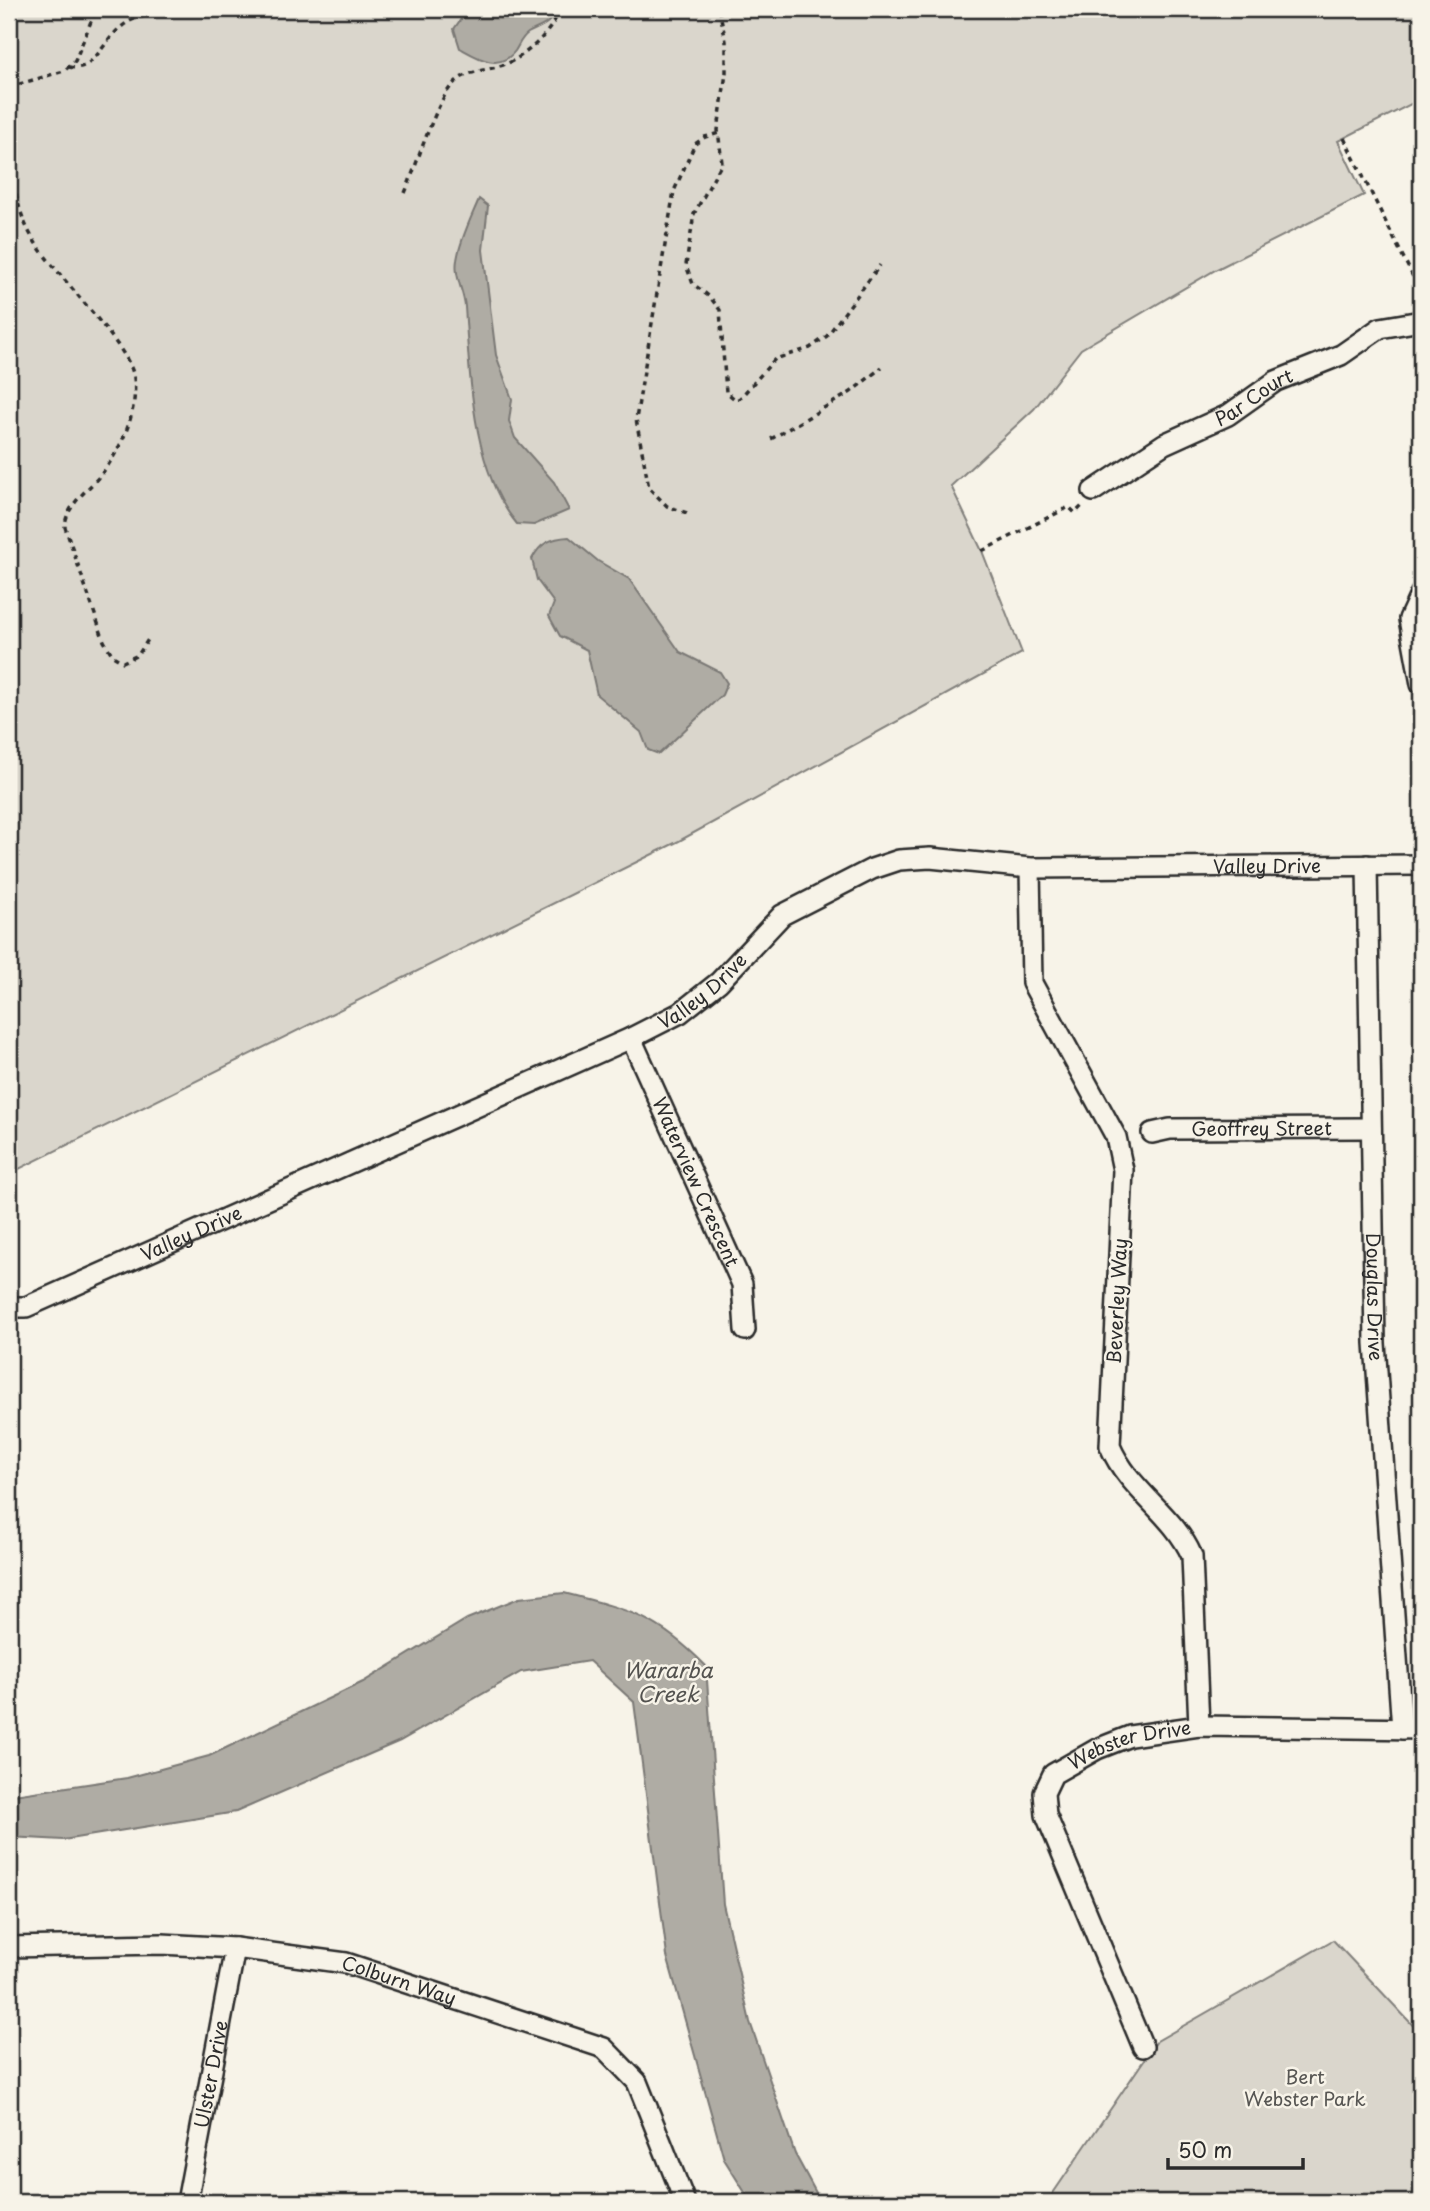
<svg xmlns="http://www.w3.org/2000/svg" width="1430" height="2211" viewBox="0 0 1430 2211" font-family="'Playpen Sans',sans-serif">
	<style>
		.green { fill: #dad6cc; stroke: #82807c; stroke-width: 2 }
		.water { fill: #afaca4; stroke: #7a7874; stroke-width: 2 }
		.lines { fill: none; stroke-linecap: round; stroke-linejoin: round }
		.street-casing { stroke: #2b2b2b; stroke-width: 24 }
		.path { stroke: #2b2b2b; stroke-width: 3.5; stroke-dasharray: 5 5; stroke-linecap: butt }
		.street { stroke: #f7f3e8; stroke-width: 19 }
		.labels { text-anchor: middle; stroke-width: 5; stroke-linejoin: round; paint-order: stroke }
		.street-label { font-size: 19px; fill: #2b2b2b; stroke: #f7f3e8 }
		.park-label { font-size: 19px; fill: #575653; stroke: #f7f3e8 }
		.water-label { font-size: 21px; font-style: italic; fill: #53524f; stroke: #f7f3e8 }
	</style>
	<rect width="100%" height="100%" fill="#f7f3e8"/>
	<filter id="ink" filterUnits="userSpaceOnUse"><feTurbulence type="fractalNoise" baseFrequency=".0143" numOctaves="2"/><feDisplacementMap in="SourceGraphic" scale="14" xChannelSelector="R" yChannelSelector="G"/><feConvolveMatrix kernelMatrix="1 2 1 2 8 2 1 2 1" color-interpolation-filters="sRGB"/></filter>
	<g filter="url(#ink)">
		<g class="green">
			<path d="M9,9H1421V99L1338,141L1364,195L1217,269L1081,349L1034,409L951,486L982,551L1022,653L679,841L9,1174Z"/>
			<path d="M1333,1940L1421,2034V2202H1047L1157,2041Z"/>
		</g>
		<g class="water">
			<path d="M468,9H555C552,25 540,26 528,33C521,38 519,45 515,51C499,72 478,58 460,48L454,29Z"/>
			<path d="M479,199L488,206L483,250L496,355L512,399L509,421L515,438L554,482L569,510L534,525L517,524C472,470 470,376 465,307C464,292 454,276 457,260C460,240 471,218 479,199Z"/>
			<path d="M569,537L598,561L629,579L680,652L720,672L727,683L722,695L659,754L648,750L641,732L597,695L587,650L560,636L549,616L554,603L537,580L532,559C540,543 551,538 569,537Z"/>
			<path d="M564,1593C630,1610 657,1616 706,1666L723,1904L750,2022L795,2154L821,2202H751L724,2159L667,1956L634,1702L589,1661L521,1672L400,1741L236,1812L63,1840L9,1837V1792L14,1795L127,1778L209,1756L363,1682L467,1619L519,1598Z"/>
		</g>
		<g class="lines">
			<defs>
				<g id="street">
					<path id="s1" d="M1093,491L1164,444L1228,415L1276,381L1341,355L1380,328L1421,321"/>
					<path d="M1421,593L1409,619L1421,684"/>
					<path id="s2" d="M1367,865L1375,1343L1402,1729"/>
					<path d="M1030,868L1032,983L1116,1137L1123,1170L1110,1446C1129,1491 1173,1513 1192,1556L1199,1726"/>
					<path id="s3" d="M631,1038L742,1284L745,1330"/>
					<path id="s4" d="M1152,1133L1170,1129L1371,1128"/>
					<path id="s5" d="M9,1307H26L631,1038L680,1013L719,982L782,915L872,869L899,860L930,858L1030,868L1421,865"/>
					<path id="s6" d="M9,1947L162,1944L235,1948L346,1963L604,2048L637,2082L685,2202"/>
					<path id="s7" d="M1143,2047L1046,1815L1044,1793L1053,1774L1097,1749L1130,1736L1199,1726L1421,1729"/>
					<path id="s8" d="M187,2202L235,1948"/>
				</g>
			</defs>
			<use href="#street" class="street-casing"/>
			<g class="path">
				<path d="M719,9L726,41V73L718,130L722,163L694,214L686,265L693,284L710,297L720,310L726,392L736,400L740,398L775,359L810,348L827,336L880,265"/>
				<path d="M69,67C102,74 103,22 146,16"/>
				<path d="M9,87L64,71L75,61L96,9"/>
				<path d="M9,134C12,171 14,210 35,242C55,274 131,348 134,378C138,411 123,446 103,472C91,488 65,505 65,527L104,641L113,656L123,662L138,655L149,638"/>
				<path d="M1344,138L1421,293"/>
				<path d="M405,193C416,167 435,103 453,84C467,70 486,71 503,65C524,58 554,31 559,9"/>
				<path d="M771,439L851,392L882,367"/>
				<path d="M687,513L667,506L649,488L636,419L674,191L695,144L705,137L719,133"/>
				<path d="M982,551L1069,507L1075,513L1084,504"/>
			</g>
			<use href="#street" class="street"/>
		</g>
	</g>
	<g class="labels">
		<g class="street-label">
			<text dy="7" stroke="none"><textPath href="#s1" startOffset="187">Par Court</textPath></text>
			<text dy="7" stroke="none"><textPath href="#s5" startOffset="1374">Valley Drive</textPath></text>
			<text dy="7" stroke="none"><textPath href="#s5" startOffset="765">Valley Drive</textPath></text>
			<text dy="7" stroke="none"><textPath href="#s4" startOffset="110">Geoffrey Street</textPath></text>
			<text dy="7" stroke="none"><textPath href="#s3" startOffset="158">Waterview Crescent</textPath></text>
			<text dy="7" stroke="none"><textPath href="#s5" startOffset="198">Valley Drive</textPath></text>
			<text dy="7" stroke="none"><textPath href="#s2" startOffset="432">Douglas Drive</textPath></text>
			<text transform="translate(1117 1301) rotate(-87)" y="7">Beverley Way</text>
			<text dy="7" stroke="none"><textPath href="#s7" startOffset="378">Webster Drive</textPath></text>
			<text dy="7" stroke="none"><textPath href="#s6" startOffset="394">Colburn Way</textPath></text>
			<text dy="7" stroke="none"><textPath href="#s8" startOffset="130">Ulster Drive</textPath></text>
		</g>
		<g class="park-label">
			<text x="1305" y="2084">Bert<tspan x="1305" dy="22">Webster Park</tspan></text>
		</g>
		<g class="water-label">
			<text x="668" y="1678">Wararba<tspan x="668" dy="24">Creek</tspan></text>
		</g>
	</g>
	<rect width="1430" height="2211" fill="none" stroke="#f7f3e8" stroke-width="35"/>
	<rect x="18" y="18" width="1395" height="2176" fill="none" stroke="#2b2b2b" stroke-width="2.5" filter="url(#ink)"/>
	<path d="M1168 2158v10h135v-10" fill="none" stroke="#2b2b2b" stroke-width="3.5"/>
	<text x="1178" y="2158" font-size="21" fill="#2b2b2b" stroke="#f7f3e8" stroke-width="5" paint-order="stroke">50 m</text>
</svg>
